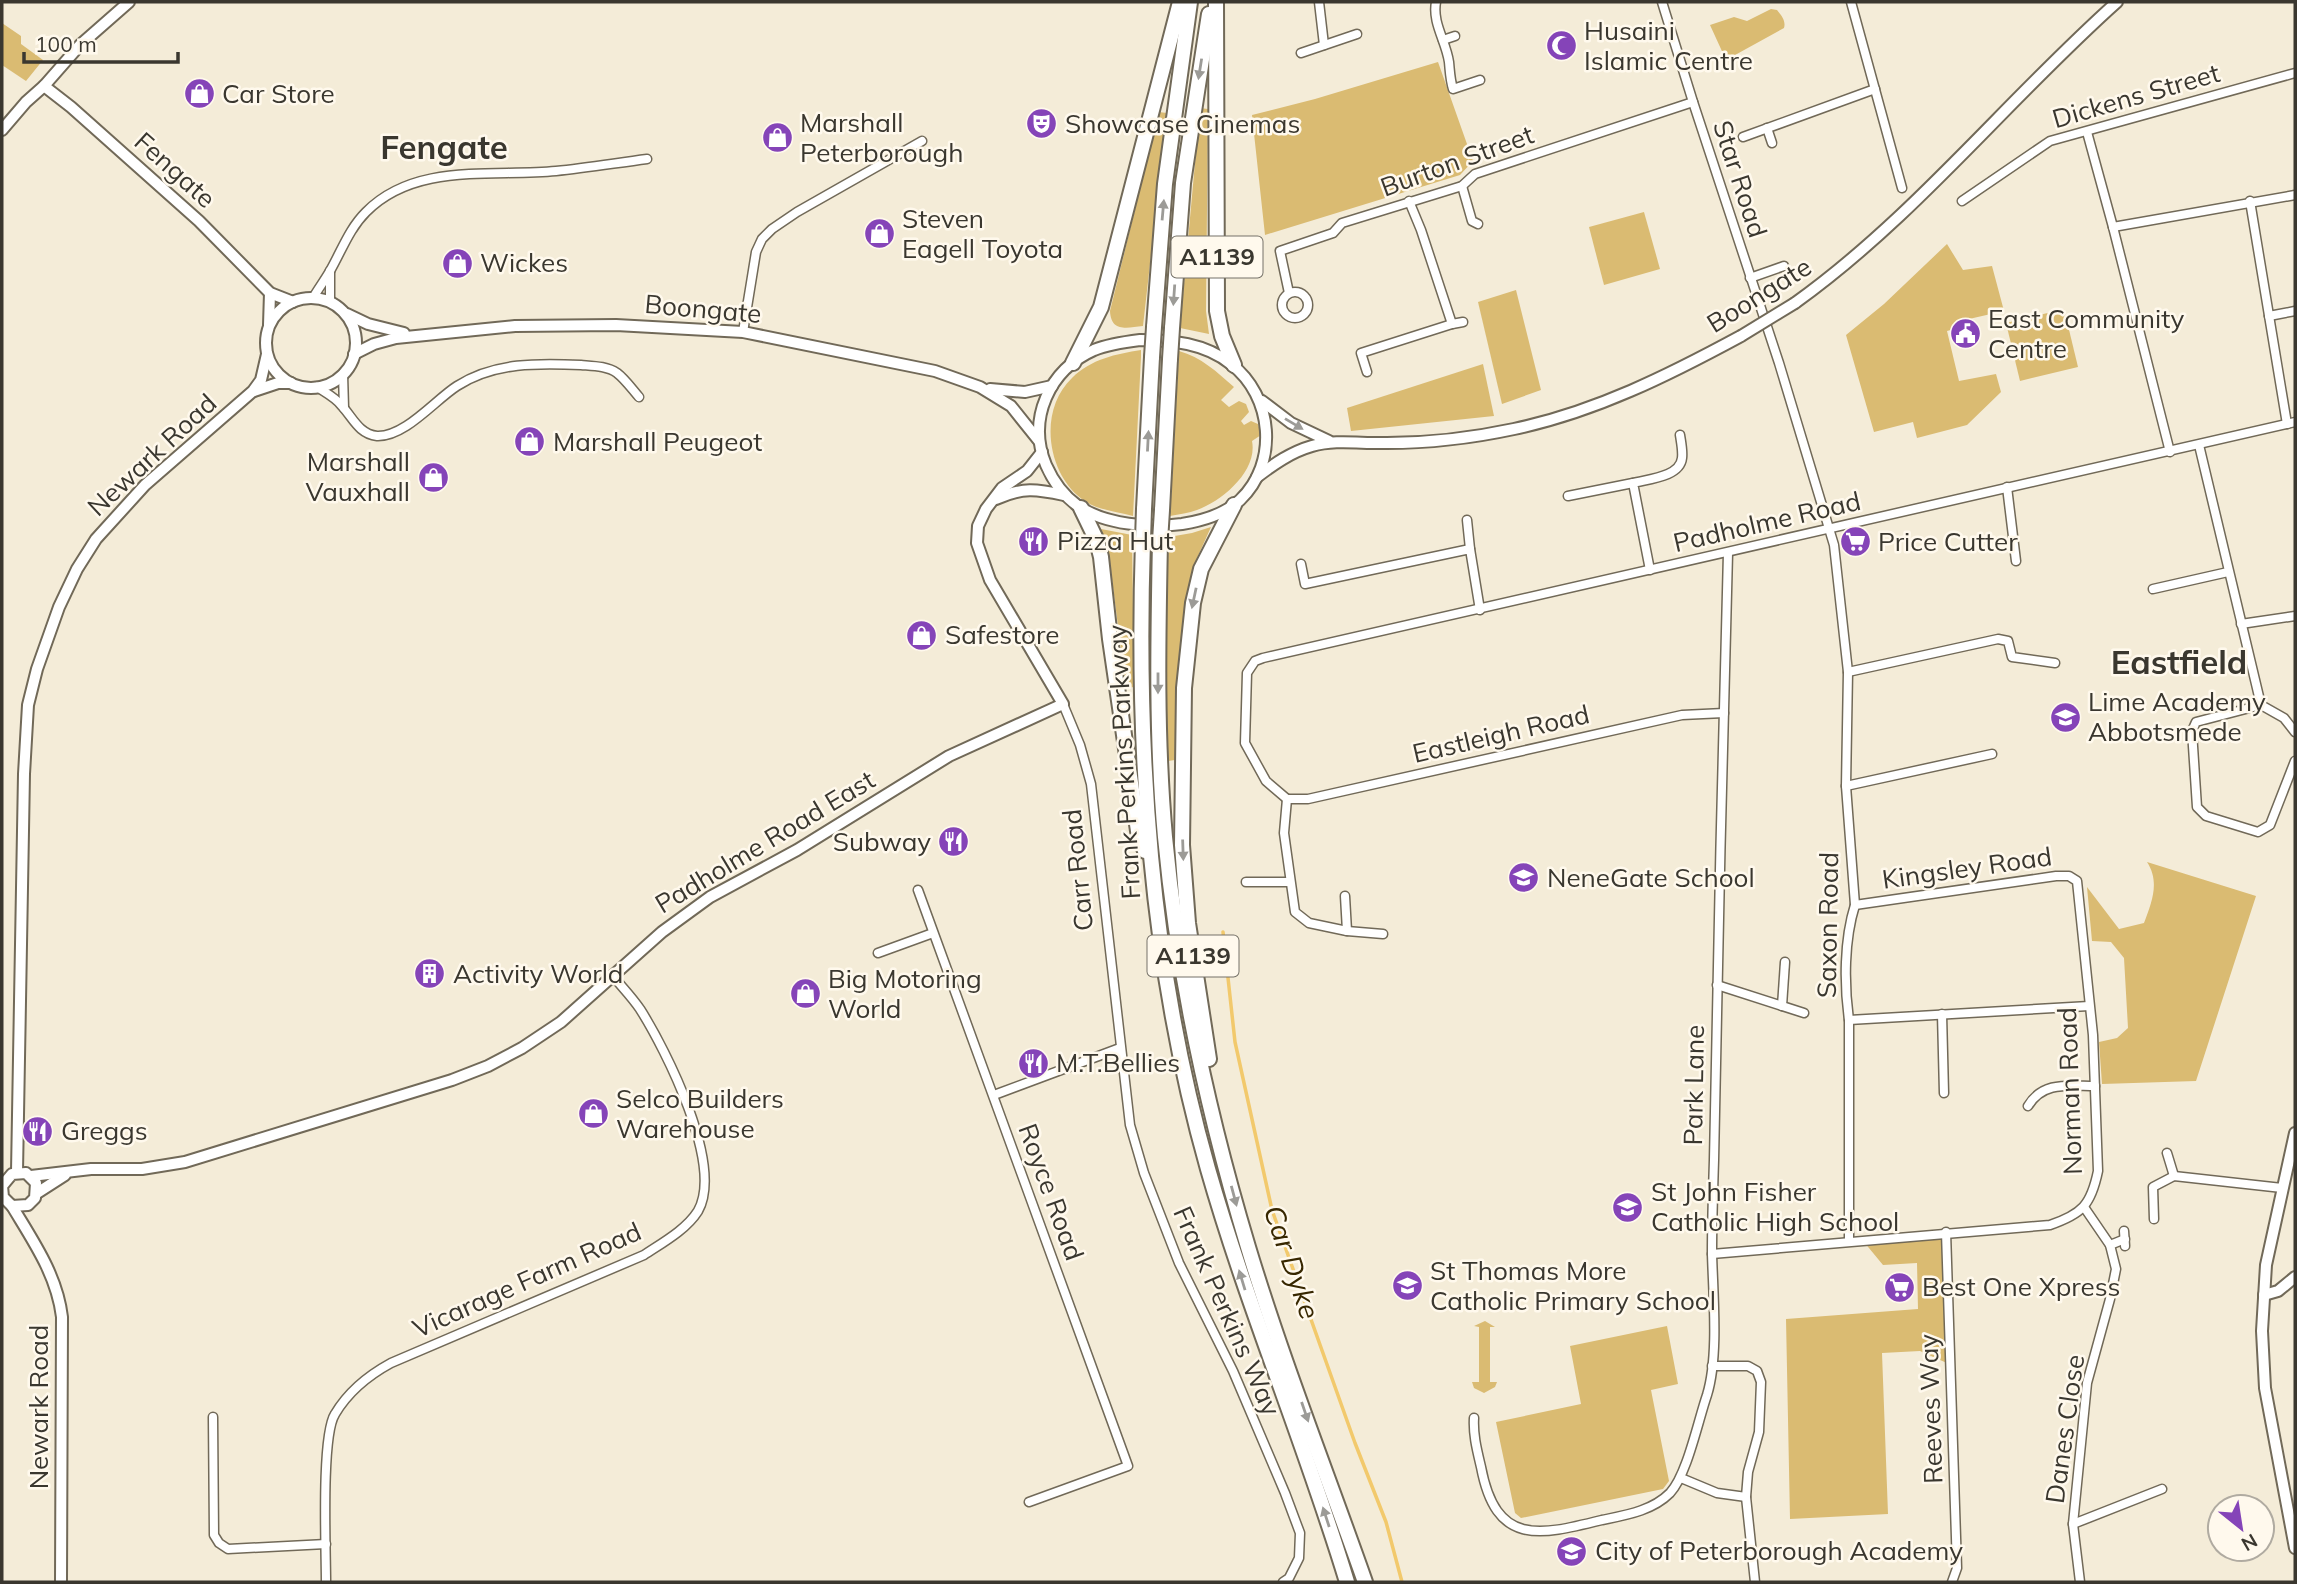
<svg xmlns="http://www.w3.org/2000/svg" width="2297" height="1584" viewBox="0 0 2297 1584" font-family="Mulish,sans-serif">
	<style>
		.green { fill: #dabb72 }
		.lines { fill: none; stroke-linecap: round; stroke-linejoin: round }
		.stream { stroke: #f2c96c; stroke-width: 3.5 }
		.minor-casing { stroke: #716958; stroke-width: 11 }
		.tertiary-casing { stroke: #716958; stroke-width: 14 }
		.trunk-casing { stroke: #716958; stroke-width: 18 }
		.minor { stroke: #fff; stroke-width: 8 }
		.tertiary { stroke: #fff; stroke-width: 10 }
		.trunk { stroke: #fff; stroke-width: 14 }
		.tertiary-bridge-casing { stroke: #716958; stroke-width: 14; stroke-linecap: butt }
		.trunk-bridge-casing { stroke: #716958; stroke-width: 18; stroke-linecap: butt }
		.tertiary-bridge { stroke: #fff; stroke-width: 10 }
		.trunk-bridge { stroke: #fff; stroke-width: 14 }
		.oneway { fill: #9c9b97 }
		.labels { text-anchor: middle; stroke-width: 5; stroke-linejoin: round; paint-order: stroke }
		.shield { fill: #fff9ed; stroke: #757168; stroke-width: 2 }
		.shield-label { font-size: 24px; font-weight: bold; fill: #3a372f }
		.poi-label { font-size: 26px; fill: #3a372f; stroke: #fff9ed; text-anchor: start }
		.street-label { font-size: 26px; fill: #3a372f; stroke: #fff9ed }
		.water-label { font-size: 28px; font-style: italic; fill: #372700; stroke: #fff9ed }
		.district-label { font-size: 33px; font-weight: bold; fill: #3a372f; stroke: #fff9ed }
	</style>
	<rect width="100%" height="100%" fill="#f4ecd8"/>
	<g class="green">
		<path d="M1771,9L1777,10C1782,16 1786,21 1784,28L1726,60L1710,25L1734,17L1747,21Z"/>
		<path d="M2,23L21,36V44L43,60L26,81L2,65Z"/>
		<path d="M1438,62L1473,161L1460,175L1265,235L1252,115L1315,99Z"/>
		<path d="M1200,108L1208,109L1206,311L1209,334L1180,328Z"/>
		<path d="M1159,112L1167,113L1143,326C1126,328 1111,332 1110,311Z"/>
		<path d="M1644,212L1660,269L1604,285L1589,227Z"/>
		<path d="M1947,244L1963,270L1992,266L2004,311L1969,319L1970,325L1947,331L1959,381L1996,374L2001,392L1967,425L1917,438L1913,422L1874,432L1846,335L1884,304Z"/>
		<path d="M1516,290L1541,390L1502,404L1478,302Z"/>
		<path d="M2064,309L2078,367L2020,381L2006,323Z"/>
		<path d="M1141,350V357L1133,516C1118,512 1099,510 1086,502C1047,477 1037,411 1072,378C1091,359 1116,354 1141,350Z"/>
		<path d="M1179,351C1201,357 1217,372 1234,387L1221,400L1229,407L1239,401L1246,404L1249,412L1241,421L1244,425L1251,421L1258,424L1261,435L1252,441C1258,471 1222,501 1197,510C1189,513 1179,514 1170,516Z"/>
		<path d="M1483,364L1494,416L1351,431L1347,408Z"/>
		<path d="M1211,527L1193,567L1186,603L1175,760L1168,761L1165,635L1169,537L1192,533Z"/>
		<path d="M1101,529L1132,535L1134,687L1126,688L1109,556Z"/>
		<path d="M2147,862L2256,896L2196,1081L2102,1084L2099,1042L2117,1038L2128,1028L2124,958L2111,942L2092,941L2087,887L2119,929L2144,923C2152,902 2160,882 2147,862Z"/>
		<path d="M1944,1234L1949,1364L1920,1351L1882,1353L1888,1514L1790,1519L1786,1319L1918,1309L1917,1263L1883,1265L1864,1242Z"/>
		<path d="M1485,1321L1495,1327H1490V1382H1497L1495,1387L1484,1393L1474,1388L1472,1382H1479V1327L1474,1326Z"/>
		<path d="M1667,1326L1678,1384L1651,1390L1669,1481L1663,1489L1521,1518L1515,1513L1496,1422L1581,1404L1570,1346Z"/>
	</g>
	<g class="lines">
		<path class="stream" d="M1223,932L1235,1042L1272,1210L1355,1443L1386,1522L1402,1582"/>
		<defs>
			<g id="minor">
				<path d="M1319,2L1324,45"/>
				<path d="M1436,2C1432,23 1446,41 1449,62C1450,72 1450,79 1453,89L1480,80"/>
				<path d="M1662,2L1693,102L1779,363L1834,545L1848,672L1846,786L1855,905C1844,940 1844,984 1849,1020V1240"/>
				<path d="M1851,2L1902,188"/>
				<path d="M1443,40L1455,36"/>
				<path d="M1301,53L1357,34"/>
				<path d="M1767,128L1772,143"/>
				<path d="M2087,132L2113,227L2170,452"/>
				<path d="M1743,137L1875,89"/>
				<path d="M1462,186L1472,221L1478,224"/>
				<path d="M1962,201L2050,141L2295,73"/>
				<path d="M2250,201L2287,424"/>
				<path d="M2113,227L2295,195"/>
				<path d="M330,271V302"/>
				<path d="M1750,278L1784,266"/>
				<circle cx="1295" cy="305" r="13"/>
				<path d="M1289,293L1280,251L1333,233L1342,223L1462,186L1475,174L1693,102"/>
				<path d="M313,298C318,289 325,280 330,271C342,250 349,229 366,212C415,162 493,177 556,171C586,168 616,163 647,159"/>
				<path d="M2269,316L2295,311"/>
				<path d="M1452,324L1463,322"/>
				<path d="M743,332L756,252L762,239L772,229L797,212L922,141"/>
				<path d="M1367,372L1361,353L1452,324L1421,230L1409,201"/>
				<path d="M343,374L344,408"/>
				<path d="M317,387C326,393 335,397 342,406C353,418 359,434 377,436C405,437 435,400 457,386C494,362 539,363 581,365C593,366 607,366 617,373C625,379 632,389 639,397"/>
				<path d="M2199,445L2261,705L2284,718L2295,732"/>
				<path d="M2007,487L2016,561"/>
				<path d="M1568,496L1633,483"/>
				<path d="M1467,520L1470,549"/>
				<path d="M1301,564L1305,584L1470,549L1480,610"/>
				<path d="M1650,570L1633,483C1648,479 1680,477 1682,458C1683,451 1681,442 1680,435"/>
				<path d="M2153,589L2228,572"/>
				<path d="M2241,624L2295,616"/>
				<path d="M1848,672L1998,639L2008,641L2012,657L2055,663"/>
				<path d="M1063,704L1080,745L1091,784L1130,1125L1144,1173L1179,1263L1233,1371L1285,1493L1300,1533L1299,1558L1289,1578L1283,1582"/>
				<path d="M2261,705L2196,722L2192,731L2197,807L2206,816L2258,832L2270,825L2295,761"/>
				<path d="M1846,786L1992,754"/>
				<path d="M1287,799L1266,781L1245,743L1247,673L1255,661L1263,658L2295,422"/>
				<path d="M1287,799H1308L1682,715L1724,713"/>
				<path d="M1287,799L1284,833L1295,912L1309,923L1347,931L1383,934"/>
				<path d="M1246,882H1289"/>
				<path d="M918,890L1128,1466L1029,1502"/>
				<path d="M1345,896L1347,931"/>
				<path d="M878,953L933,933"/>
				<path d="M1717,985L1804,1013"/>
				<path d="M1782,1006L1785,962"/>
				<path d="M1942,1014L1944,1093"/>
				<path d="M1849,1020L2089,1006"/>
				<path d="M994,1095L1120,1048"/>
				<path d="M2028,1106C2043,1081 2068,1086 2095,1086"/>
				<path d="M2167,1153L2174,1176"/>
				<path d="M2154,1219L2153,1187L2174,1176L2282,1188"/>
				<path d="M2124,1231L2125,1246"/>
				<path d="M1946,1232L1957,1568L1952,1582"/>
				<path d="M2110,1245L2125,1239"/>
				<path d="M1712,1254L2050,1225C2082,1214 2091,1205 2098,1171L2093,1035L2077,881L2069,876H2056L1855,905"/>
				<path d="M1712,1366H1748L1757,1371L1761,1382L1759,1432L1748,1472L1746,1497L1755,1582"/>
				<path d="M213,1417L214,1535L219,1543L228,1549L326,1544"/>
				<path d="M1474,1418C1473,1435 1477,1450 1481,1467C1496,1546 1538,1536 1602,1520C1626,1515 1652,1511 1670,1493C1687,1475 1698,1421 1707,1395C1719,1356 1713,1294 1712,1253C1712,1222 1713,1191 1714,1160C1717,958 1723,755 1728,553"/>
				<path d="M1681,1478L1717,1493L1746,1497"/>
				<path d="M2073,1524L2162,1489"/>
				<path d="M326,1582C326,1550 321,1436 335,1414C348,1392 369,1375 391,1363L644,1255C662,1243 686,1230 698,1211C724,1165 666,1050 640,1009C632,997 622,987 613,976"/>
				<path d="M2080,1582L2073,1524L2087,1383L2110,1299L2116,1269L2110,1245L2084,1207"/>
			</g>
			<g id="tertiary">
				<path d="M44,86L71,107L199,221L270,293L293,302"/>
				<path d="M2,130L26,102L44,86L80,45L129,2"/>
				<circle cx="311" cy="343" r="45"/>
				<path d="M1795,303C1915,217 2007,100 2117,2"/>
				<path d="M347,314L368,324L404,333"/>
				<path d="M269,325L270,293"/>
				<path d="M1140,340C1172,340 1205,343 1231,364C1273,396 1279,463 1240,500C1225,514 1201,521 1182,524C1150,528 1106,525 1078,506C1064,496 1053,481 1046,465C1027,419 1049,370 1094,350C1109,344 1124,342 1140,340Z"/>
				<path d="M354,354L374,344L396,338L515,326L616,325L743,332L935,371L980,387L1011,406L1039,441"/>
				<path d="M990,389L1025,392L1052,386"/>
				<path d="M254,391L278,383H291"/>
				<path d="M1262,401L1291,423L1329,441"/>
				<path d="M1257,477C1274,464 1291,452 1312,446C1336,439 1362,444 1387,443C1430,443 1472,438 1514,429C1595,412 1669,375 1741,336"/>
				<path d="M996,499C1023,487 1036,489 1064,495"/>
				<path d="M2295,1133L2266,1265L2262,1331L2265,1388L2295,1548"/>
				<path d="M17,1172L24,774L28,705L37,669L59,607L77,569L96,539L145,485L253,391L261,380L267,354"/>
				<path d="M31,1176L91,1169H142L185,1162L452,1080L488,1066L522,1048L561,1022L662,932L710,897L797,850L949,756L1063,704L990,580L977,543L978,526L986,509L1002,488L1027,471L1042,452"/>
				<path d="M37,1193L65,1175"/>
				<path d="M2,1196L12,1206L28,1205L35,1198L36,1183L26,1173L12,1174L2,1186L3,1197"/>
				<path d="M12,1206C33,1241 57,1275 62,1317L61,1582"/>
				<path d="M2264,1295L2278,1291L2295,1277"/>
			</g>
			<g id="trunk">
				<path d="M1216,2L1217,311L1222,336L1234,365"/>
				<path d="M1154,327L1165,184L1190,2"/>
				<path d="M1172,328L1183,183L1209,14"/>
				<path d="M1073,363L1101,307L1180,2"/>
				<path d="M1081,508L1097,541L1101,557L1110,639L1138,831L1145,851"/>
				<path d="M1144,509L1152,357"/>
				<path d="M1162,510L1170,359"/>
				<path d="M1143,540C1136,751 1150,965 1208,1169C1248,1309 1305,1443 1347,1582"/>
				<path d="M1160,541C1158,640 1156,738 1165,837C1178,975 1208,1114 1248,1247C1282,1360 1326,1471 1365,1582"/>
				<path d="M1209,1059L1188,923L1182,845L1184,688L1193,603L1201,569L1234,505"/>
			</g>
		</defs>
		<use href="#minor" class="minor-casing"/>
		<use href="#tertiary" class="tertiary-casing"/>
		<use href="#trunk" class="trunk-casing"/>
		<use href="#minor" class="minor"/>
		<use href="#tertiary" class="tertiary"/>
		<use href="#trunk" class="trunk"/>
		<defs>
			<path id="tertiary-bridge" d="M1741,336L1795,303"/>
			<g id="trunk-bridge">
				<path d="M1152,357L1154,327"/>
				<path d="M1170,359L1172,328"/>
				<path d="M1143,540L1144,509"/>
				<path d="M1160,541L1162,510"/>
			</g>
		</defs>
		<use href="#tertiary-bridge" class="tertiary-bridge-casing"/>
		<use href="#trunk-bridge" class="trunk-bridge-casing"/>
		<use href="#tertiary-bridge" class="tertiary-bridge"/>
		<use href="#trunk-bridge" class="trunk-bridge"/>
	</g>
	<defs><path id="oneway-solid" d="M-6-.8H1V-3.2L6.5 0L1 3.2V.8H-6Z" transform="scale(1.75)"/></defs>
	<g class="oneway">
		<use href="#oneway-solid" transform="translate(1200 69) rotate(99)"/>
		<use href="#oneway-solid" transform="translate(1163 210) rotate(-85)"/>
		<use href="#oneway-solid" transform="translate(1174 295) rotate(94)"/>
		<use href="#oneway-solid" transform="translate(1294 424) rotate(31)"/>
		<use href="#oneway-solid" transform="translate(1148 441) rotate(-87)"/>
		<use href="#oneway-solid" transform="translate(1194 598) rotate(102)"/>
		<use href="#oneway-solid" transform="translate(1158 683) rotate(90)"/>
		<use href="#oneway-solid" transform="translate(1183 850) rotate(88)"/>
		<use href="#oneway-solid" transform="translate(1234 1196) rotate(75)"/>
		<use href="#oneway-solid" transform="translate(1242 1280) rotate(-107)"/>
		<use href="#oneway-solid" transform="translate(1305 1412) rotate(71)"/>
		<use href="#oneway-solid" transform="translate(1326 1517) rotate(-108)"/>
	</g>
	<defs>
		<symbol id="mosque-disc" viewBox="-11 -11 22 22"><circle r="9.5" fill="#8544b8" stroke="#fff9ed"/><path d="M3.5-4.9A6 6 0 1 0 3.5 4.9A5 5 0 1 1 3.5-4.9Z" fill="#fff"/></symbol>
		<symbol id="shop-disc" viewBox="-11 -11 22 22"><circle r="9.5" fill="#8544b8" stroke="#fff9ed"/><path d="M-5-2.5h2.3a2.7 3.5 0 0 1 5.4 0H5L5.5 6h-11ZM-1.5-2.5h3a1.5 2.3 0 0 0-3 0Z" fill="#fff"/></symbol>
		<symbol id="theatre-disc" viewBox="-11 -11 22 22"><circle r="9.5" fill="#8544b8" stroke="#fff9ed"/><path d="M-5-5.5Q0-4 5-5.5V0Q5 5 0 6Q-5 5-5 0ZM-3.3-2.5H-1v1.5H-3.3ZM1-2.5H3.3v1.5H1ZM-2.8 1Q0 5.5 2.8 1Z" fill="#fff"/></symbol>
		<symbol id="civic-disc" viewBox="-11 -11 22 22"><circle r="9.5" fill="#8544b8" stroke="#fff9ed"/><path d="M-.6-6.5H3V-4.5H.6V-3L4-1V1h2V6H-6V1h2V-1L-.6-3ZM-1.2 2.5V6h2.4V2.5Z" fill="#fff"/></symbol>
		<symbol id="restaurant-disc" viewBox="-11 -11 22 22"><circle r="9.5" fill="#8544b8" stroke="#fff9ed"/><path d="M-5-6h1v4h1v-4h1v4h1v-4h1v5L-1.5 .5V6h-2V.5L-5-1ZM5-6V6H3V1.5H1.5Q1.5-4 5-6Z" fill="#fff"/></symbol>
		<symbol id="supermarket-disc" viewBox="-11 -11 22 22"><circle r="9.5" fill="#8544b8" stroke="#fff9ed"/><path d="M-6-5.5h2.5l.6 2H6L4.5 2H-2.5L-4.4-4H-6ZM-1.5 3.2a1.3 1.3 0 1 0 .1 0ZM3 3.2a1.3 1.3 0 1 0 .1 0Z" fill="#fff"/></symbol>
		<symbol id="school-disc" viewBox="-11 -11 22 22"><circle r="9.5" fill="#8544b8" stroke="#fff9ed"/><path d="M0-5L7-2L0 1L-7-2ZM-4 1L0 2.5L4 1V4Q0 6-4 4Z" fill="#fff"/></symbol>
		<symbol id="building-disc" viewBox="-11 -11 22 22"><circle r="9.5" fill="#8544b8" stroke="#fff9ed"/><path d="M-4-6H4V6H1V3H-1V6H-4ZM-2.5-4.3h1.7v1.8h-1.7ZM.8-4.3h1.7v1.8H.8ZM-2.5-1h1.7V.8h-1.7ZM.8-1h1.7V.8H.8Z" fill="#fff"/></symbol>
	</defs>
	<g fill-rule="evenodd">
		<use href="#mosque-disc" x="1544" y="28" width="35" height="35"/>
		<use href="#shop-disc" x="182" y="76" width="35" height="35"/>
		<use href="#theatre-disc" x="1024" y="106" width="35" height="35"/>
		<use href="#shop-disc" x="760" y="120" width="35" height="35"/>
		<use href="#shop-disc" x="862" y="216" width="35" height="35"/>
		<use href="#shop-disc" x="440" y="246" width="35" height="35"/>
		<use href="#civic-disc" x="1948" y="316" width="35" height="35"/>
		<use href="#shop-disc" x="512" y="424" width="35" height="35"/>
		<use href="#shop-disc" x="416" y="460" width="35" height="35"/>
		<use href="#restaurant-disc" x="1016" y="524" width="35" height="35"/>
		<use href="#supermarket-disc" x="1838" y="524" width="35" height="35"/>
		<use href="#shop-disc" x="904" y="618" width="35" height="35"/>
		<use href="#school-disc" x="2048" y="700" width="35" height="35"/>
		<use href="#restaurant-disc" x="936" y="824" width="35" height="35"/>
		<use href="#school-disc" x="1506" y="860" width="35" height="35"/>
		<use href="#building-disc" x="412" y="956" width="35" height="35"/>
		<use href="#shop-disc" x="788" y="976" width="35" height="35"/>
		<use href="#restaurant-disc" x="1016" y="1046" width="35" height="35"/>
		<use href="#shop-disc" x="576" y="1096" width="35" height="35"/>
		<use href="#restaurant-disc" x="20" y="1114" width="35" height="35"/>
		<use href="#school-disc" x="1610" y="1190" width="35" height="35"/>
		<use href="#school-disc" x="1390" y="1268" width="35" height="35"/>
		<use href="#supermarket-disc" x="1882" y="1270" width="35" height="35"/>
		<use href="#school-disc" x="1554" y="1534" width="35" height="35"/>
	</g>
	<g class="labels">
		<g class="shield">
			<rect x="1171.5" y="236.5" width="91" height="41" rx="5"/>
			<rect x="1147.5" y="935.5" width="91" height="41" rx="5"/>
		</g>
		<g class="shield-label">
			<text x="1217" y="265">A1139</text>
			<text x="1193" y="964">A1139</text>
		</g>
		<g class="poi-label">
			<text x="1584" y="40">Husaini<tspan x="1584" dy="30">Islamic Centre</tspan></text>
			<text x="222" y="103">Car Store</text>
			<text x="800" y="132">Marshall<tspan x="800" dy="30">Peterborough</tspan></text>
			<text x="1065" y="133">Showcase Cinemas</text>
			<text x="902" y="228">Steven<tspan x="902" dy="30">Eagell Toyota</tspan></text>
			<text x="480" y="272">Wickes</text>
			<text x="1988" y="328">East Community<tspan x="1988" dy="30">Centre</tspan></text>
			<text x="553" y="451">Marshall Peugeot</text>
			<text x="410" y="471" text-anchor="end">Marshall<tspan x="410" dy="30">Vauxhall</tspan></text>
			<text x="1057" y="550">Pizza Hut</text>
			<text x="1878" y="551">Price Cutter</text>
			<text x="945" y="644">Safestore</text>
			<text x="2088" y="711">Lime Academy<tspan x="2088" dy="30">Abbotsmede</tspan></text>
			<text x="931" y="851" text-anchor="end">Subway</text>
			<text x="1547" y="887">NeneGate School</text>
			<text x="453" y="983">Activity World</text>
			<text x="828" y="988">Big Motoring<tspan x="828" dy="30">World</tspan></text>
			<text x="1056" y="1072">M.T.Bellies</text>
			<text x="616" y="1108">Selco Builders<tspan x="616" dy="30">Warehouse</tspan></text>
			<text x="61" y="1140">Greggs</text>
			<text x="1651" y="1201">St John Fisher<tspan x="1651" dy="30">Catholic High School</tspan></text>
			<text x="1430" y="1280">St Thomas More<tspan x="1430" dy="30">Catholic Primary School</tspan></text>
			<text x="1922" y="1296">Best One Xpress</text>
			<text x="1595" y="1560">City of Peterborough Academy</text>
		</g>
		<g class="street-label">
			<text transform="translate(2136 96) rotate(-16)" y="9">Dickens Street</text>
			<text transform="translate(1457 161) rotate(-20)" y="9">Burton Street</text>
			<text transform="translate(175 170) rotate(42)" y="9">Fengate</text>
			<text transform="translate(1740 179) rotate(72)" y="9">Star Road</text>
			<text transform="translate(1759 295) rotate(-32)" y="9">Boongate</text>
			<text transform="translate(703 309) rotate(5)" y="9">Boongate</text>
			<text transform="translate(152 455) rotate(-43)" y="9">Newark Road</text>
			<text transform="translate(1767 522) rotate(-13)" y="9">Padholme Road</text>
			<text transform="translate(1501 734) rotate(-13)" y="9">Eastleigh Road</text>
			<text transform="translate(1124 762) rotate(-93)" y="9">Frank Perkins Parkway</text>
			<text transform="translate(765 842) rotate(-31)" y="9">Padholme Road East</text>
			<text transform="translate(1967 868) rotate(-8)" y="9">Kingsley Road</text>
			<text transform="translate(1078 870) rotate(-96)" y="9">Carr Road</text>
			<text transform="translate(1828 925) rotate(-89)" y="9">Saxon Road</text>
			<text transform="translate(1694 1085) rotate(-89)" y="9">Park Lane</text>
			<text transform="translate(2070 1091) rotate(-92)" y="9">Norman Road</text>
			<text transform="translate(1051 1192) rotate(70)" y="9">Royce Road</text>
			<text transform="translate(527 1280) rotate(-24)" y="9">Vicarage Farm Road</text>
			<text transform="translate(1227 1311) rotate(66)" y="9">Frank Perkins Way</text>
			<text transform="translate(39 1407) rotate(-90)" y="9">Newark Road</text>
			<text transform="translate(1931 1409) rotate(-92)" y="9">Reeves Way</text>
			<text transform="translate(2065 1429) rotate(-82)" y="9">Danes Close</text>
		</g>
		<g class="water-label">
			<text transform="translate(1292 1262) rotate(71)" y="10">Car Dyke</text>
		</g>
		<g class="district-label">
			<text x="444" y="159">Fengate</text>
			<text x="2179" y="674">Eastfield</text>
		</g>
	</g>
	<rect width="2297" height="1584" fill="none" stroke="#3a372f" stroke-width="7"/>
	<g transform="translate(2241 1528) rotate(150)"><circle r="33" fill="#fff9ed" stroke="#b0aba1" stroke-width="2"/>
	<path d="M0-5L12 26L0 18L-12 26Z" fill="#8544b8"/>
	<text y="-10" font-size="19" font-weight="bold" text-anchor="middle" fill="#3a372f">N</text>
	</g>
	<path d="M24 52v10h154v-10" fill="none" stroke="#3a372f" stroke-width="3.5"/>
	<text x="35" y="52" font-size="21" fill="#3a372f" stroke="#fff9ed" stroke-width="5" paint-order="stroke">100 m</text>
</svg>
